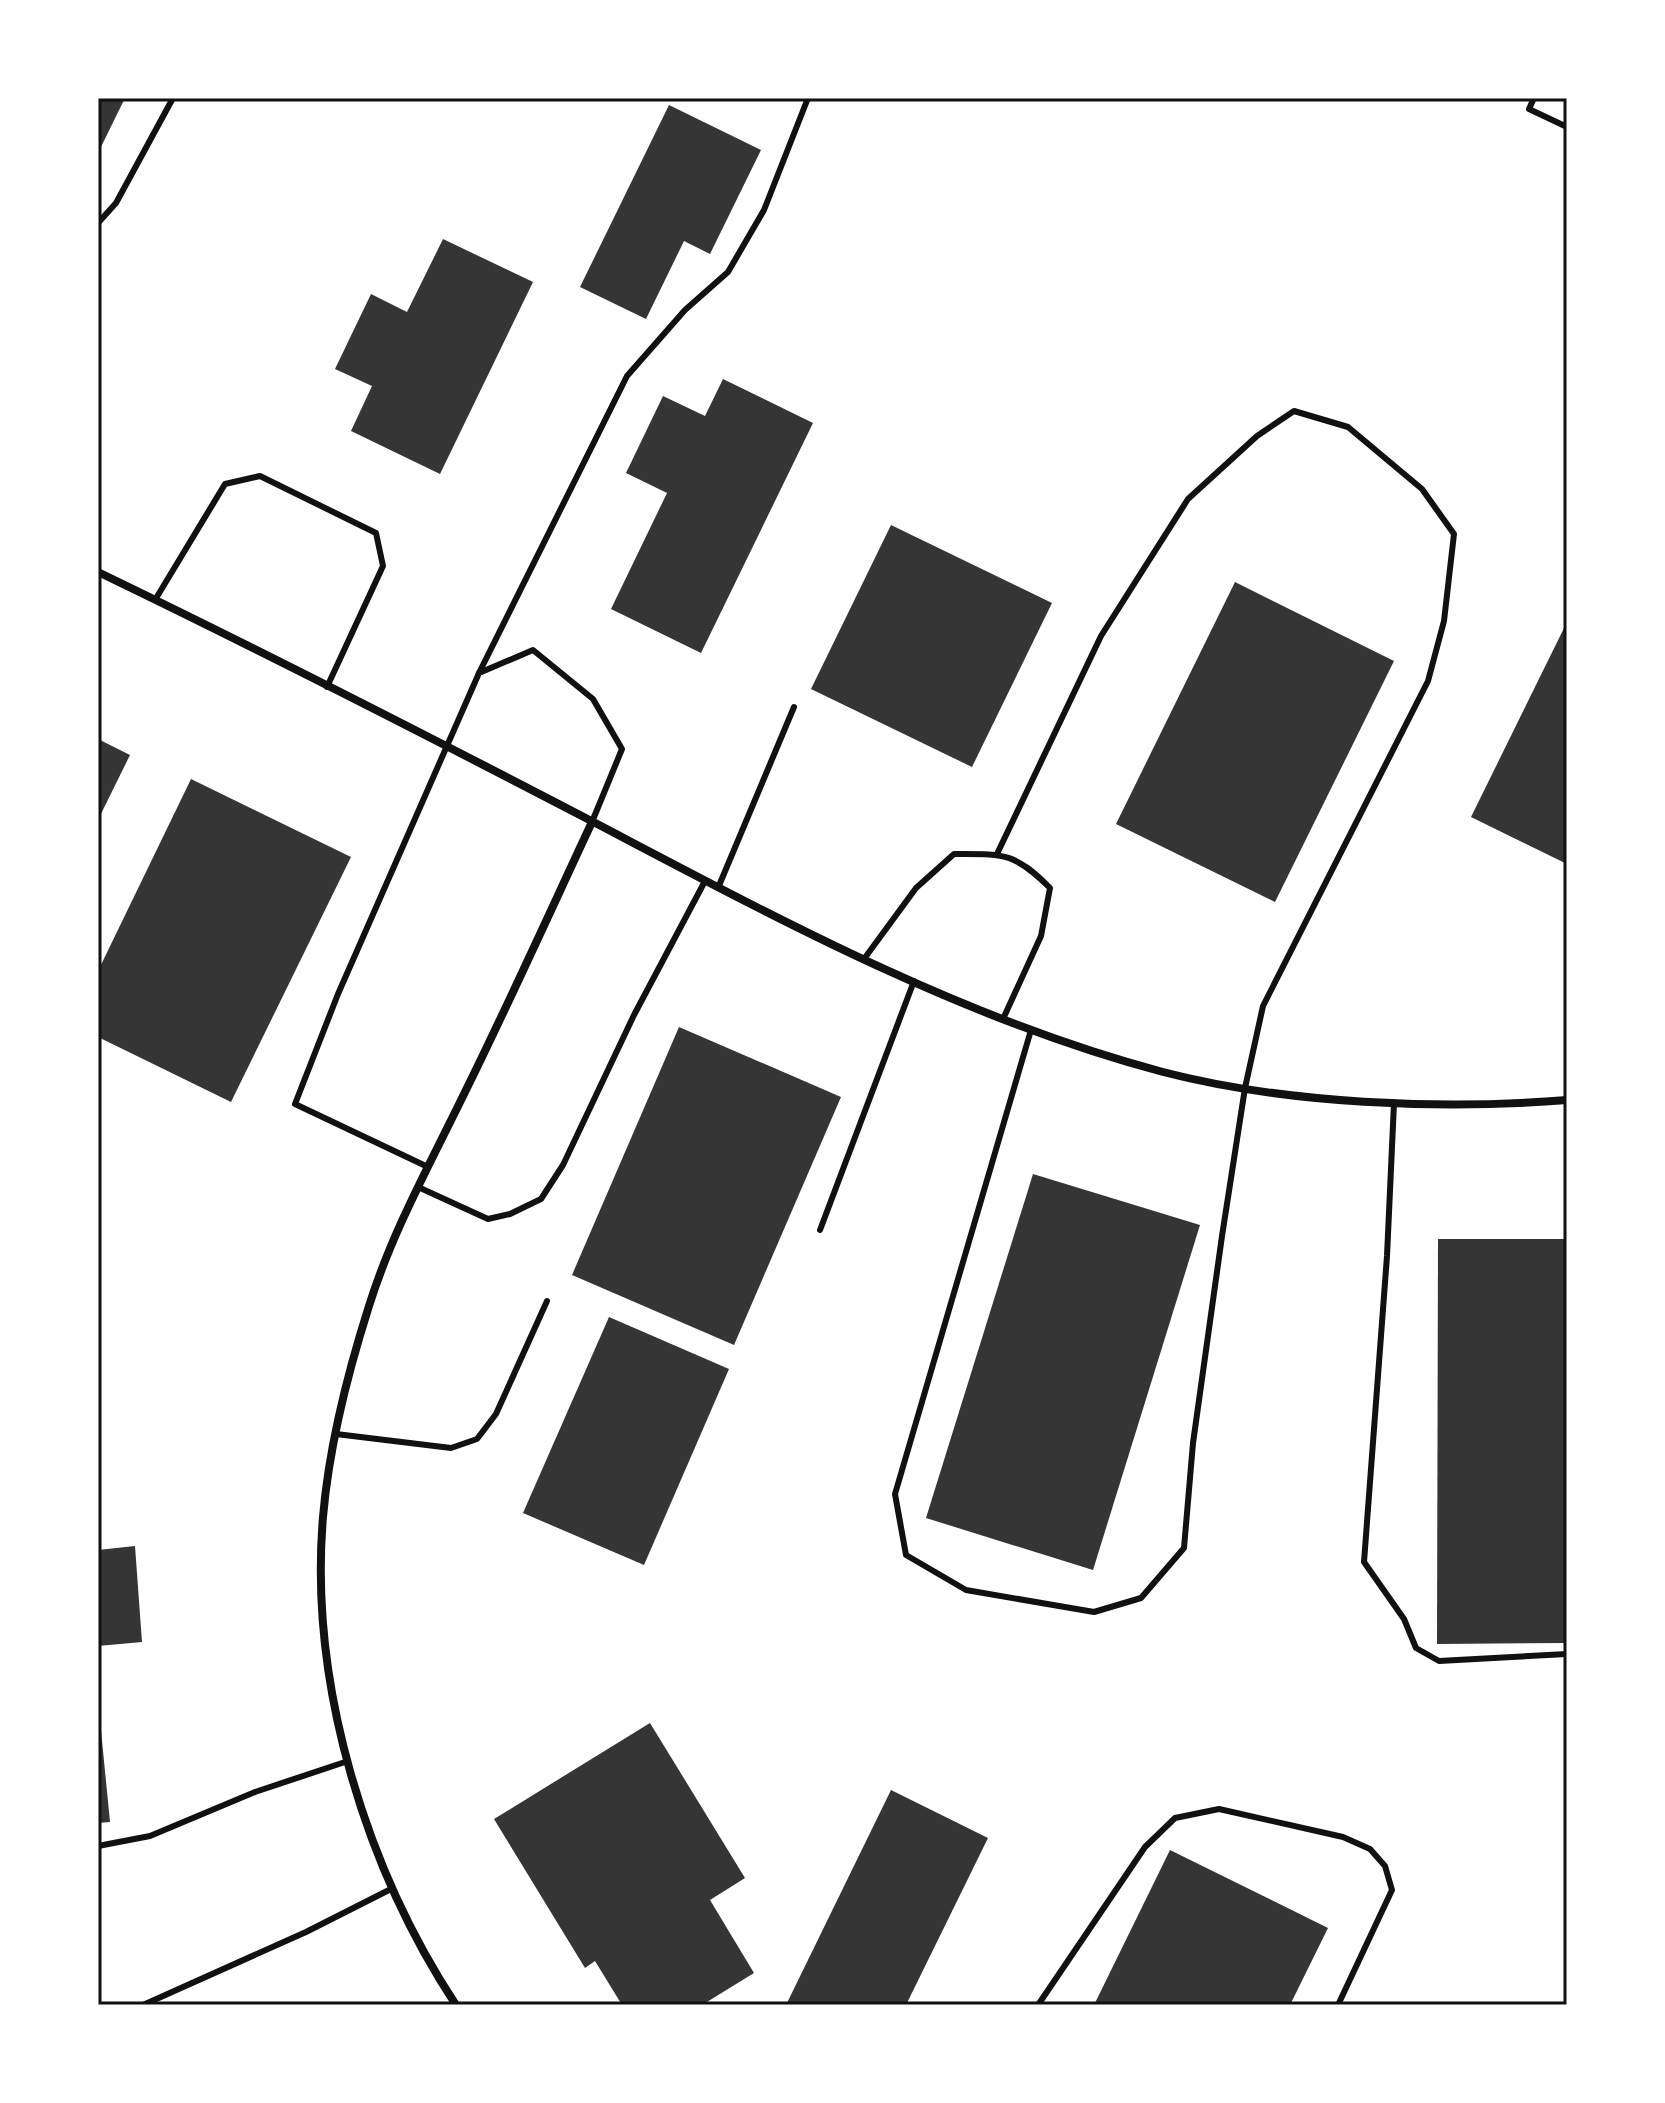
<svg xmlns="http://www.w3.org/2000/svg" width="1665" height="2103" viewBox="0 0 1665 2103" font-family="Poppins,sans-serif">
	<style>
		.building { fill: #353535 }
		.lines { fill: none; stroke-linecap: round; stroke-linejoin: round }
		.service { stroke: #111; stroke-width: 6 }
		.minor { stroke: #111; stroke-width: 8 }
		.neatline { fill: none; stroke: #111; stroke-width: 3 }
	</style>
	<rect width="100%" height="100%" fill="#fff"/>
	<g class="building">
		<path d="M98,98H125L98,153Z"/>
		<path d="M669,105L761,150L710,254L684,241L646,319L580,287Z"/>
		<path d="M443,239L533,282L440,474L351,431L372,386L335,369L371,294L407,312Z"/>
		<path d="M723,379L813,423L701,653L611,609L667,493L626,473L663,396L705,416Z"/>
		<path d="M891,525L1052,603L972,767L811,689Z"/>
		<path d="M1235,582L1394,661L1275,902L1116,824Z"/>
		<path d="M1567,622V864L1471,817Z"/>
		<path d="M98,739L130,755L98,820Z"/>
		<path d="M191,779L351,857L231,1102L98,1037V971Z"/>
		<path d="M679,1027L841,1097L734,1345L572,1275Z"/>
		<path d="M1033,1174L1200,1225L1093,1570L926,1518Z"/>
		<path d="M1438,1239H1567V1643L1437,1644Z"/>
		<path d="M609,1317L729,1369L644,1565L523,1513Z"/>
		<path d="M135,1546L142,1642L98,1646V1550Z"/>
		<path d="M98,1700L110,1822L98,1823Z"/>
		<path d="M650,1723L745,1878L710,1900L754,1973L702,2005H622L595,1961L585,1968L494,1819Z"/>
		<path d="M891,1790L988,1838L906,2005H786Z"/>
		<path d="M1170,1850L1328,1928L1290,2005H1094Z"/>
	</g>
	<g class="lines">
		<g class="service">
			<path d="M1534,98L1529,109L1567,127"/>
			<path d="M98,223L116,203L173,98"/>
			<path d="M155,600L225,484L260,476L376,533L383,566L327,687"/>
			<path d="M479,673L627,376L685,310L728,272L764,210L808,98"/>
			<path d="M997,854L1101,636L1188,499L1257,436L1294,411L1348,427L1422,489L1454,534L1444,621L1428,681L1263,1006L1245,1088L1222,1236L1193,1443L1184,1548L1141,1598L1094,1612L966,1590L906,1555L895,1494L1031,1030"/>
			<path d="M718,888L794,707"/>
			<path d="M864,959L916,888L954,854C1004,854 1014,852 1050,888L1041,936L1003,1019"/>
			<path d="M1394,1103L1387,1256L1364,1562L1404,1619L1416,1648L1439,1661L1567,1654"/>
			<path d="M428,1167L295,1104L338,994L479,673L533,650L593,699L622,749L592,822"/>
			<path d="M418,1187L488,1219L510,1214L541,1199L563,1165L634,1015L705,881"/>
			<path d="M820,1230L914,981"/>
			<path d="M336,1434L451,1448L477,1439L496,1414L547,1301"/>
			<path d="M98,1846L150,1836L255,1792L348,1761"/>
			<path d="M143,2005L306,1932L391,1889"/>
			<path d="M1038,2005L1145,1847L1175,1818L1219,1809L1343,1837L1370,1849L1385,1866L1392,1890L1338,2005"/>
		</g>
		<g class="minor">
			<path d="M98,572C268,654 436,740 603,827C782,921 966,1020 1163,1072C1287,1104 1440,1110 1567,1100"/>
			<path d="M456,2005C365,1867 309,1683 323,1517C329,1446 347,1375 369,1306C392,1232 431,1162 465,1092C509,1003 550,912 592,822"/>
		</g>
	</g>
	<rect width="1665" height="2103" fill="none" stroke="#ffffff" stroke-width="200"/>
	<rect x="100" y="100" width="1465" height="1903" class="neatline"/>
</svg>
